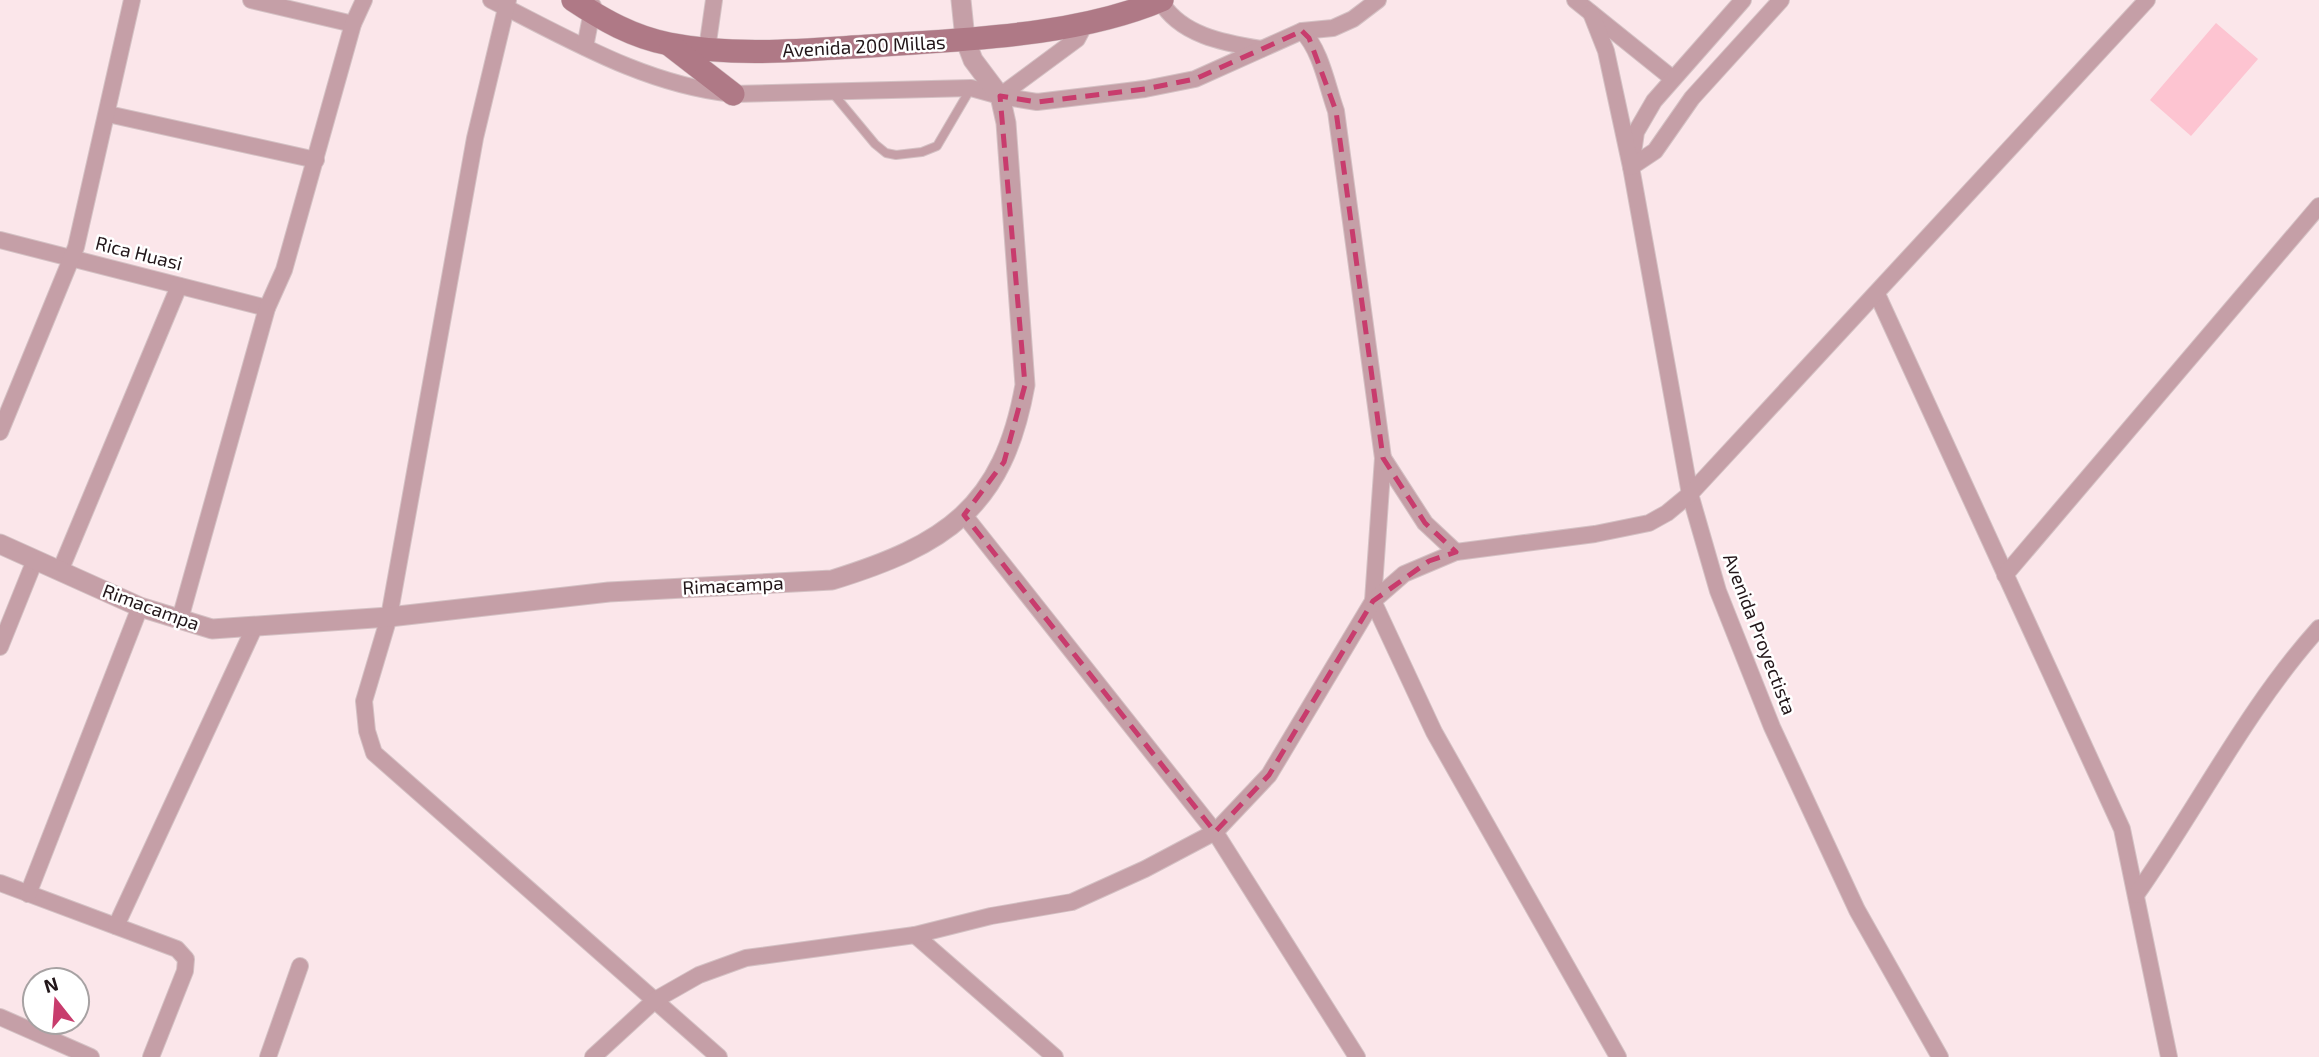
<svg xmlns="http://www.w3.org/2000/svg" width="2319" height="1057" viewBox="0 0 2319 1057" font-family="'Exo 2',sans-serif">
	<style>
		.green { fill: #fdc4d1 }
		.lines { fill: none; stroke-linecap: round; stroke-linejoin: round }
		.service-casing { stroke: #d4c1c4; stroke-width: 10 }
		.minor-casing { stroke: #d4c1c4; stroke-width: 18 }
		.tertiary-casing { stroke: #d4c1c4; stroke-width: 21 }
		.secondary-casing { stroke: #d4c1c4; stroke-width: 24 }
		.service { stroke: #c59fa7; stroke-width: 8 }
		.minor { stroke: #c59fa7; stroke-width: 16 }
		.tertiary { stroke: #c59fa7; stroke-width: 19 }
		.secondary { stroke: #af7986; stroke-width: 23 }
		.marked { fill: none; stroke: #c83c6d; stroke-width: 5; stroke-dasharray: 14 9; stroke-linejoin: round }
		.labels { text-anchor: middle; stroke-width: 5; stroke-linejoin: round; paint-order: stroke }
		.street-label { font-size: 19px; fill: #221619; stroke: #fff }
	</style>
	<rect width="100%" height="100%" fill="#fbe6ea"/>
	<path class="green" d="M2216,23L2258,59L2191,136L2150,100Z"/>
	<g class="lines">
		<defs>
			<path id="service" d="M831,91L875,144L886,153L896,155L922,152L937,146L971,88"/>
			<g id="minor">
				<path d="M251,0L353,24"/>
				<path d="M491,0C569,39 645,85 733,94L971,88L1000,96L1077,39L1086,22"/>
				<path d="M508,0L475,138L389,617L364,701L367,731L374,753L719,1057"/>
				<path d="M1160,0C1179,35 1224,43 1261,49"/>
				<path d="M1575,0L1672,78"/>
				<path d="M1743,0L1654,101L1636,132L1631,167L1690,494L1718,591L1772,727L1857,910L1940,1057"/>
				<path d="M1591,13L1606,51L1631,167L1655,151L1692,98L1781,0"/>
				<path d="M1302,31C1321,50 1327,86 1336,111L1383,458L1373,601L1434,732L1618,1057"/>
				<path d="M585,47L593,6"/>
				<path d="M707,49L714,0"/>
				<path d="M1000,96L1037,102L1145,89L1195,79L1302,31L1333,28L1353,19L1378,0"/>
				<path d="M108,114L316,160"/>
				<path d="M0,240L267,308"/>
				<path d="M1877,294L2122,829L2169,1057"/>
				<path d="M0,432L76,247L132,0"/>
				<path d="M1383,458L1425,523L1456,552"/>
				<path d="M964,515L1215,832L1357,1057"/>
				<path d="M60,571L179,286"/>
				<path d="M2005,575L2319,206"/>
				<path d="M180,619L267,308L284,270L353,24L364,0"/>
				<path d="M0,647L35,560"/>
				<path d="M0,883L177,949L186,959L185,971L151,1057"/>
				<path d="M28,894L140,607"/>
				<path d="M2136,895C2198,807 2247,708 2319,628"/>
				<path d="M116,926L255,626"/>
				<path d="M915,935L1055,1057"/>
				<path d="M0,1017L91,1057"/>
				<path d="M268,1057L300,966"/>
				<path d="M593,1057L655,1000L699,975L746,958L915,935L991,916L1072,902L1145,869L1215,832L1269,775L1373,601L1404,574L1456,552L1595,534L1649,523L1667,513L1690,494L2147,0"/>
			</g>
			<path id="tertiary" d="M0,544L140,607L212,629L389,617L609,592L832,580C945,545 1003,508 1025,385L1006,123L1000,96L973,60L965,39L961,0"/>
			<g id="secondary">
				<path d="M573,0C603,20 633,37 669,44C735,57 803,50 870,46C964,39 1074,37 1162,0"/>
				<path d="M671,46L733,94"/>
			</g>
		</defs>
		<use href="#service" class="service-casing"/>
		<use href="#minor" class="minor-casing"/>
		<use href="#tertiary" class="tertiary-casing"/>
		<use href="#secondary" class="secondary-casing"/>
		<use href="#service" class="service"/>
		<use href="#minor" class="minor"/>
		<use href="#tertiary" class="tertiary"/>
		<use href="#secondary" class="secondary"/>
	</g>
	<path class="marked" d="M1302,31L1309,38L1336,111L1383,458L1425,523L1456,552L1429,561L1373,601L1269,775L1215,832L964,515L1004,462L1025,385L1000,96L1037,102L1145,89L1195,79Z"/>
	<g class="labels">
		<g class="street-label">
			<text transform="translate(864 46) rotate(-3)" y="7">Avenida 200 Millas</text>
			<text transform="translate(139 253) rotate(14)" y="7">Rica Huasi</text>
			<text transform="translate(733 585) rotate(-3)" y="7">Rimacampa</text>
			<text transform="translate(151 607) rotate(20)" y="7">Rimacampa</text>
			<text transform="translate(1760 634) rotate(69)" y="7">Avenida Proyectista</text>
		</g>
	</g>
	<g transform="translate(56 1001) rotate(343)"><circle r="33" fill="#ffffff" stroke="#a7a2a3" stroke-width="2"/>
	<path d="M0-5L12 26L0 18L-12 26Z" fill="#c83c6d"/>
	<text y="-10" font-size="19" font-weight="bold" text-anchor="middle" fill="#221619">N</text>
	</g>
</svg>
